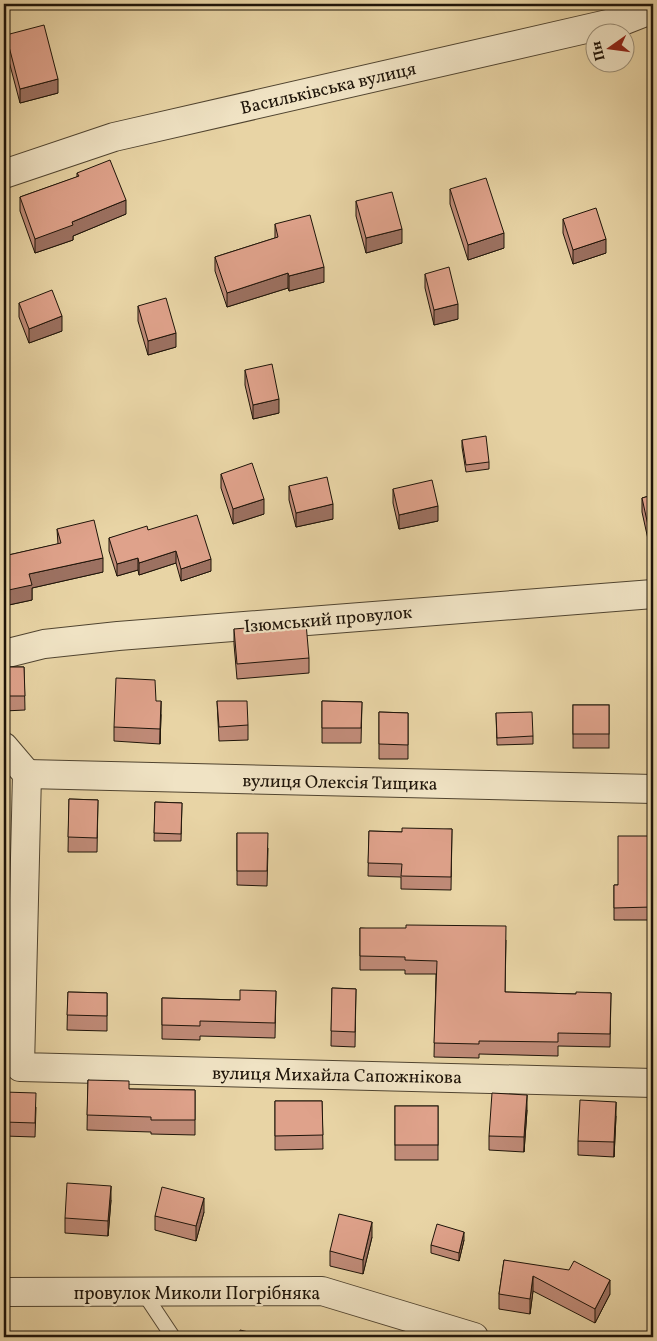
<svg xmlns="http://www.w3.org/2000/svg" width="657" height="1341" viewBox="0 0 657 1341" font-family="Vollkorn,serif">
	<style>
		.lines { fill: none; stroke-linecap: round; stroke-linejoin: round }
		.service-casing { stroke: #504430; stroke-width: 16 }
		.minor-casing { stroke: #504430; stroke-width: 30 }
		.service { stroke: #f0e3c4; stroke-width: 14 }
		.minor { stroke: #f0e3c4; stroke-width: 28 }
		.wall { fill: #c08b78; stroke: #1e1409 }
		.shaded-wall { fill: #9c7161; stroke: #1e1409 }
		.building { fill: #dfa28b; stroke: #1e1409 }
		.labels { text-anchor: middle; stroke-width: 4.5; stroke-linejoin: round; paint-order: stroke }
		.street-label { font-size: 18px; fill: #1e1409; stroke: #f0e3c4 }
	</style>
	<rect width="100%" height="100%" fill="#e8d4a5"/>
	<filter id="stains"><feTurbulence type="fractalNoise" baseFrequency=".004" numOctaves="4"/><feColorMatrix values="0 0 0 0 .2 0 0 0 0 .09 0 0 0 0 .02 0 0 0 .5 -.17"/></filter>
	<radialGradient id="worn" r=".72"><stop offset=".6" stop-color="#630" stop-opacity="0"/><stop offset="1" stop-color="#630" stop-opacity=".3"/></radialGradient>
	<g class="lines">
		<defs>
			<path id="service" d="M143,1292L173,1337"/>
			<g id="minor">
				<path d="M4,174L114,137L625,20L653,9"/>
				<path d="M4,654L44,644L118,636L653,594"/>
				<path d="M4,747L27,774L20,1067L653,1083"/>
				<path d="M27,774L653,789"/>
				<path d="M4,1292L322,1291L474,1337"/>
			</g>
		</defs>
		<use href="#service" class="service-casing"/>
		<use href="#minor" class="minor-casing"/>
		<use href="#service" class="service"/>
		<use href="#minor" class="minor"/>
	</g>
	<g class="wall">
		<path d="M6,35L58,93L20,103L6,50Z"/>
		<path d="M77,173L126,214L73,236V240L35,253L20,211V197L77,177Z"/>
		<path d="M450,189L504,248L468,260L450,204Z"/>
		<path d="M356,201L402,243L366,253L356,216Z"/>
		<path d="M563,219L606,253L573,264L563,233Z"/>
		<path d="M275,224L324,282L289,291L288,288L227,307L215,271V257L275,238Z"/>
		<path d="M425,274L458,319L434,325L425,288Z"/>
		<path d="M19,303L62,331L29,343L19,317Z"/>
		<path d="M138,306L176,347L148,355L138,321Z"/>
		<path d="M245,370L279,413L253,419L245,385Z"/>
		<path d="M462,440L489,462V469L466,472L462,447Z"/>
		<path d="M221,474L264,514L233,524L221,488Z"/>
		<path d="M289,486L333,519L296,527L289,500Z"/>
		<path d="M393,489L438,521L399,529L393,503Z"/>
		<path d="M653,495V562L642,512V498Z"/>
		<path d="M57,529L103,572L32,588V600L4,606V556L58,544Z"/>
		<path d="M148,530L211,571L181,581L176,563L139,575L138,570L117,576L109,551V538Z"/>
		<path d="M234,629L309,658V673L237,679L234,644Z"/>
		<path d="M4,667H24L25,710L4,711Z"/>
		<path d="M156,701L161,715L160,744L114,741V727Z"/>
		<path d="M217,701L248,725V740L219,741Z"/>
		<path d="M322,701L362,702L361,743H322Z"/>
		<rect x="573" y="705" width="36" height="43"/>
		<path d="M379,712L408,713V759H379Z"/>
		<path d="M496,713L533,736V744L497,745Z"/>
		<path d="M69,799L98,800L97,852H68Z"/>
		<path d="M155,802L182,803L181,841H154Z"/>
		<path d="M452,829L451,890L401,889V877L368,876L369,831L402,832Z"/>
		<path d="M237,833L268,848L267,886L237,885Z"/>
		<path d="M653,836V894L652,895V920H614V885H618Z"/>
		<path d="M360,928L506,940L505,992L576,994L611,993L610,1047L558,1046V1056L479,1054V1058L434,1057L436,974H405V970H360Z"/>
		<path d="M652,978H653V1022H651Z"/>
		<path d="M332,988L356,989L355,1047L331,1046Z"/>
		<path d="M276,991L275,1038L200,1036V1040L162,1039V998L240,1000Z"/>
		<path d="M68,992L107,993V1031L67,1030Z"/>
		<path d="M88,1080L129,1089L195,1090V1135L151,1134V1132L87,1130Z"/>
		<path d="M4,1092L36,1107L35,1137L4,1136Z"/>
		<path d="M275,1101H322L323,1149L275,1150Z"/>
		<rect x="395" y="1106" width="43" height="54"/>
		<path d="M527,1110L524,1152L489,1150V1136Z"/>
		<path d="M616,1116L614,1157L578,1155V1141Z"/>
		<path d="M111,1200L108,1236L65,1233V1218Z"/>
		<path d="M204,1212L196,1241L155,1230V1216Z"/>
		<path d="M372,1237L363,1274L330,1266V1251Z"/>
		<path d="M464,1240L459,1261L431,1253V1245Z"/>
		<path d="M504,1260L610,1294L595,1323L533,1291L530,1314L499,1309V1294Z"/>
	</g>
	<g class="shaded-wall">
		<path d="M58,79V93L20,103V89Z"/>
		<path d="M126,200V214L73,236V240L35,253V239L72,222Z"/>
		<path d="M402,229V243L366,253V238Z"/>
		<path d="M504,233V248L468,260V245Z"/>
		<path d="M606,239V253L573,264V250Z"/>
		<path d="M324,267V282L289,291V276Z"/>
		<path d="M288,273V288L227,307V293Z"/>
		<path d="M458,304V319L434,325V310Z"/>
		<path d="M62,316V331L29,343V329Z"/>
		<path d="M176,333V347L148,355V341Z"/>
		<path d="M279,399V413L253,419V405Z"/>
		<path d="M264,499V514L233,524V509Z"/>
		<path d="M333,504V519L296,527V513Z"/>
		<path d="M438,506V521L399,529V515Z"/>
		<path d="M176,551V563L139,575V563Z"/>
		<path d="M103,558V572L32,588V600L4,606V591L29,574Z"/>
		<path d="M138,558V570L117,576V564Z"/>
		<path d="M211,559V571L181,581V569Z"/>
		<path d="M161,701V715L160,744V729Z"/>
		<path d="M527,1095V1110L524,1152V1137Z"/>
		<path d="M616,1102V1116L614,1157V1142Z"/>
		<path d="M111,1186V1200L108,1236V1221Z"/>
		<path d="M204,1198V1212L196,1241V1226Z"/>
		<path d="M372,1222V1237L363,1274V1260Z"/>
		<path d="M464,1232V1240L459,1261V1253Z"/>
		<path d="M533,1276V1291L530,1314V1299Z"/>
		<path d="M610,1280V1294L595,1323V1309Z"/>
	</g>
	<g class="building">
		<path d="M44,25L58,79L20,89L6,35Z"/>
		<path d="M110,160L126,200L72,222L73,225L35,239L20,197L79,176L77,173Z"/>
		<path d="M486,178L504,233L468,245L450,189Z"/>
		<path d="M392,192L402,229L366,238L356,201Z"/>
		<path d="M596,208L606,239L573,250L563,219Z"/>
		<path d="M310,215L324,267L289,276L288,273L227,293L215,257L278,237L275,224Z"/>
		<path d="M449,267L458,304L434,310L425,274Z"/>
		<path d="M52,290L62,316L29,329L19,303Z"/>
		<path d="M166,298L176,333L148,341L138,306Z"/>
		<path d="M272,364L279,399L253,405L245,370Z"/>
		<path d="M486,436L489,462L466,465L462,440Z"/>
		<path d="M252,463L264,499L233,509L221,474Z"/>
		<path d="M327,477L333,504L296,513L289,486Z"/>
		<path d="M432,480L438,506L399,515L393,489Z"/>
		<path d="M653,495V548L642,498Z"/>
		<path d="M197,515L211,559L181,569L176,551L139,563L138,558L117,564L109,538L147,526L148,530Z"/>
		<path d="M94,520L103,558L29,574L32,585L4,591V556L61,543L57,529Z"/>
		<path d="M306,623L309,658L237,664L234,629Z"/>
		<path d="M4,667H24L25,696H4Z"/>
		<path d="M116,678L155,680L156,701H161L160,729L114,727Z"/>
		<path d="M217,701H247L248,725L219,727Z"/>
		<path d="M322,701L362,702L361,728H322Z"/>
		<rect x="573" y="705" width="36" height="29"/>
		<path d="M379,712L408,713V745L379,744Z"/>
		<path d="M532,712L533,736L497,738L496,713Z"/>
		<path d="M69,799L98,800L97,838L68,837Z"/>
		<path d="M155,802L182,803L181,834L154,833Z"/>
		<path d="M402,828L452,829L451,877L401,876L402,864L368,863L369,831L402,832Z"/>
		<path d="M237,833H268L267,871H237Z"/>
		<path d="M618,836H653V882H652V907L614,908V885H618Z"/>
		<path d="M406,925L506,926L505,992L576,994V992L611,993L610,1034L558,1033V1042L479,1041V1044L434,1043L437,961L405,960V957L360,956V928H406Z"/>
		<path d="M652,978H653V1007H651Z"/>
		<path d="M332,988L356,989L355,1032L331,1031Z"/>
		<path d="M240,990L276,991L275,1023L200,1021V1026L162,1025V998L240,1000Z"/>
		<path d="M68,992L107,993V1016L67,1015Z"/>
		<path d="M88,1080L129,1081V1089L195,1090V1120H151V1117L87,1115Z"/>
		<path d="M4,1092L36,1093L35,1123L4,1122Z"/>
		<path d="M492,1093L527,1095L524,1137L489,1136Z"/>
		<path d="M580,1100L616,1102L614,1142L578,1141Z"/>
		<path d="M275,1101H322L323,1135L275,1136Z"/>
		<rect x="395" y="1106" width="43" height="39"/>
		<path d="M67,1183L111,1186L108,1221L65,1218Z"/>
		<path d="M162,1187L204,1198L196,1226L155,1216Z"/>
		<path d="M339,1214L372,1222L363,1260L330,1251Z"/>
		<path d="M437,1224L464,1232L459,1253L431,1245Z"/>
		<path d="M504,1260L569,1270L574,1261L610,1280L595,1309L533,1276L530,1299L499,1294Z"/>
		<path d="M240,1330L270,1337H239Z"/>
	</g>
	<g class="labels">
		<g class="street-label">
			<text transform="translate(328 88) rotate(-13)" y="6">Васильківська вулиця</text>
			<text transform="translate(328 619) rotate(-5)" y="6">Ізюмський провулок</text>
			<text transform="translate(340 782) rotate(1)" y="6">вулиця Олексія Тищика</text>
			<text transform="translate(337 1075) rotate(1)" y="6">вулиця Михайла Сапожнікова</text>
			<text x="197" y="1299">провулок Миколи Погрібняка</text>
		</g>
	</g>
	<rect width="657" height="1341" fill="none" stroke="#e8d4a5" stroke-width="20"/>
	<rect x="5" y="5" width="647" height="1331" fill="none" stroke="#1e1409" stroke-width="2.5"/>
	<rect x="10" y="10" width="637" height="1321" fill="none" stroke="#1e1409"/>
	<g transform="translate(610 48) rotate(256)"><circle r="24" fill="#f0e3c4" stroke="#9c9079"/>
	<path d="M0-4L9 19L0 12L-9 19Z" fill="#8f2418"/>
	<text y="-8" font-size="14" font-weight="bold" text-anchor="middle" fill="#1e1409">Пн</text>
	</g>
	<rect width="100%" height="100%" filter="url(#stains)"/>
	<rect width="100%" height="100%" fill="url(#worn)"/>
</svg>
